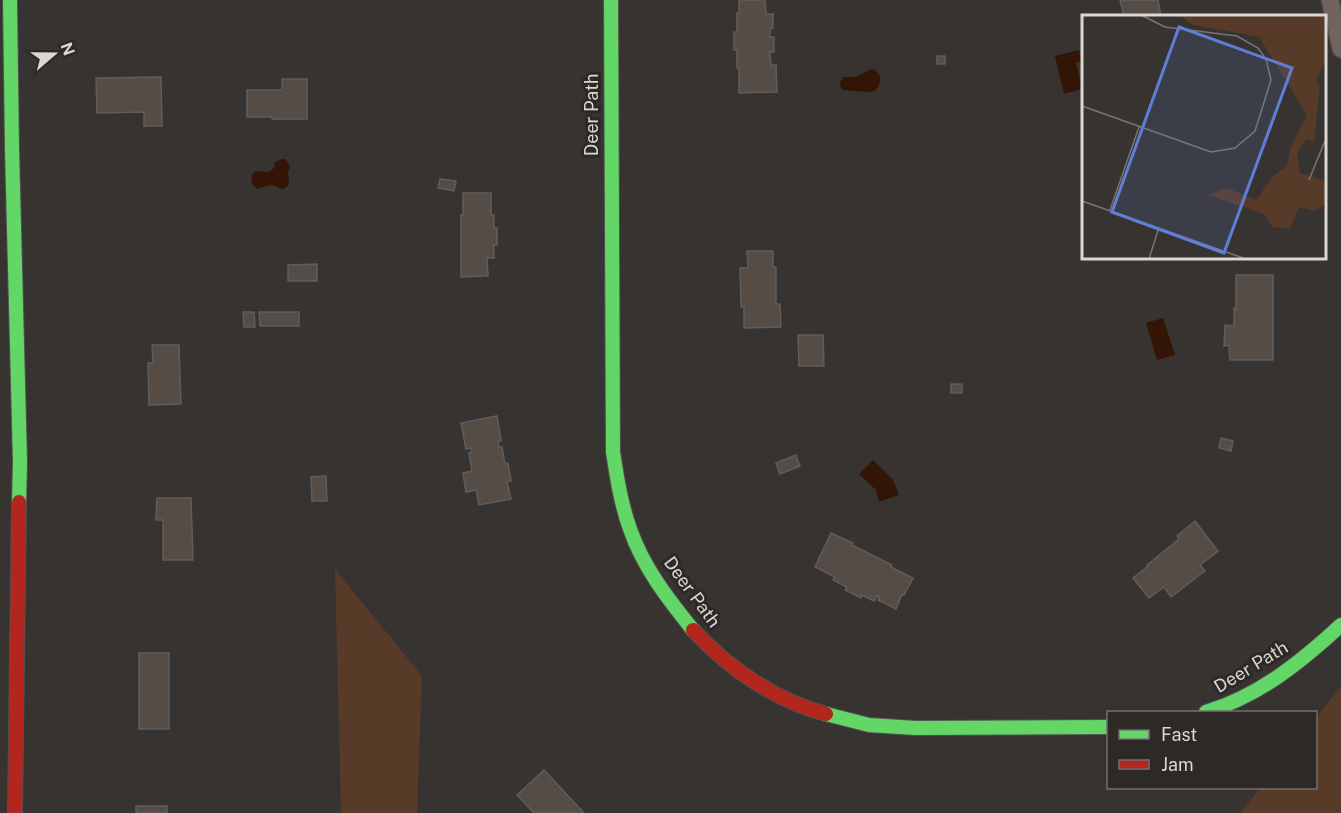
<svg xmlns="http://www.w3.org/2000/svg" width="1341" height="813" viewBox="0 0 1341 813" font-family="'Public Sans',sans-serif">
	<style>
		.green { fill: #573a27 }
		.water { fill: #321504 }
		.building { fill: #564c46; stroke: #5f5d5c; stroke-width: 1.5 }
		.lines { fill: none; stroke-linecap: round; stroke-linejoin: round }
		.street-casing { stroke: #53514f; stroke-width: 19 }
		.fast-casing { stroke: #53514f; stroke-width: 16 }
		.jam-casing { stroke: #53514f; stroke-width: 16 }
		.street { stroke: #70645c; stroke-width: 16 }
		.fast { stroke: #63d668; stroke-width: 14 }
		.jam { stroke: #b3261e; stroke-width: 14 }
		.labels { text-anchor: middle; stroke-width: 6; stroke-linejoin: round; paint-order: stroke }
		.street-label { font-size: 18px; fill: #dad7d5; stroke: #2d2926 }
		.inset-road { fill: none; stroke: #787573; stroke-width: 1.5 }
		.view { fill: #5f7ed7; fill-opacity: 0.15; stroke: #5f7ed7; stroke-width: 3 }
		.inset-edge { fill: none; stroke: #dad7d5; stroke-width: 3 }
	</style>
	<rect width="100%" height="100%" fill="#363331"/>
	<g class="green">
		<path d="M335,569L422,676L417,813H341Z"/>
		<path d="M1341,686V813H1240L1260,788H1316V718Z"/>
	</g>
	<g class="water">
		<path d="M1079,50L1082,61L1076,63L1082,89L1064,94L1055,56Z"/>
		<path d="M872,69C883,73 882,83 875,91L866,92L843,90L841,88L840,82L844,77H855Z"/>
		<path d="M282,159H285L290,167L288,172L289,184C281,194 280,186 271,185C267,185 261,188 257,189C250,183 250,177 255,171L269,172L274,168L275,162Z"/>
		<path d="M1163,318L1175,355L1157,360L1146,323Z"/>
		<path d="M873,460L893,480L899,495L879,502L876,490L859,474Z"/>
	</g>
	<g class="building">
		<path d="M739,0H765L766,14H773V28L770,29V37H774V52H770L771,65H776L777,92L739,93V68H737V50H734V32H737V13H739Z"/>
		<path d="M1120,0H1158L1161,16H1121H1124Z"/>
		<rect x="937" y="56" width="8" height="8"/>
		<path d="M161,77L162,126H144V112L97,113L96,78Z"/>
		<path d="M282,79H307V119H272V117H247V90H282Z"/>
		<path d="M440,179L456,181L454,191L438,188Z"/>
		<path d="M463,193H491V215H494V228H497V245H494V258H487L488,276L461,277V215H463Z"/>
		<path d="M747,251H773V267H776V304H780L781,327L744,328V307H741L740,268H748Z"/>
		<path d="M317,264V281H288V265Z"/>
		<path d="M1236,275H1273V360H1230L1229,345L1224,346L1225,325L1234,326V308L1236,309Z"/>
		<path d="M243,312H254L255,327H244Z"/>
		<path d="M259,312H299V326H260Z"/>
		<path d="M798,335H823L824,366H799Z"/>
		<path d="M152,345H179L181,404L149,405L148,363H153Z"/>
		<rect x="951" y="384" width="11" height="9"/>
		<path d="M497,416L501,441H498L499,447H502L505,464L508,463L511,481L507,482L511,499L479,505L476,490L466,492L463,473L472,471L469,453L472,452L471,448L466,449L461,423Z"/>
		<path d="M1221,438L1233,441L1231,451L1219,448Z"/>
		<path d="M796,455L800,466L780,474L776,463Z"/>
		<path d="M326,476L327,501H312L311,477Z"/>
		<path d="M157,498H191L193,560H163V520H156Z"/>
		<path d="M1195,521L1218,551L1200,565L1205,571L1171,597L1164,587L1149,598L1133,578L1148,566L1147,565L1179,539L1177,536Z"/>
		<path d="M831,533L853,543L852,545L892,565L891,567L913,578L904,595L902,594L896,609L878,600L880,597L877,596L874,601L862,595L861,598L845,590L847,587L833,580L835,577L815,567Z"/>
		<rect x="139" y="653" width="30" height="76"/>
		<path d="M544,770L584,813H534L517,795Z"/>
		<rect x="136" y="806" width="31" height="7"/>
	</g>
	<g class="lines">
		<defs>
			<path id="street" d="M1330,0L1341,49"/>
			<g id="fast">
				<path d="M10,0L12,149L20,462L19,502"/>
				<path d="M611,0L613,452C617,478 621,504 630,529C643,567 668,599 693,630"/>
				<path d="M1206,712C1259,696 1301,662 1341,625"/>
				<path d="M826,714L869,725L915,728L1108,727"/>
			</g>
			<g id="jam">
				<path d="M693,630C728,668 776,701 826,714"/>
				<path d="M15,813L19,502"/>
			</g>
		</defs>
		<use href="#street" class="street-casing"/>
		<use href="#fast" class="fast-casing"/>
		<use href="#jam" class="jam-casing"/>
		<use href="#street" class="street"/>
		<use href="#fast" class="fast"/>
		<use href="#jam" class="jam"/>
	</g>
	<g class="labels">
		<g class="street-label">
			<text transform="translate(592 115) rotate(-90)" y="6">Deer Path</text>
			<text transform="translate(692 592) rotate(54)" y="6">Deer Path</text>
			<text transform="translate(1251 667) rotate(-31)" y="6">Deer Path</text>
		</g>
	</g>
	<g transform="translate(1082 15)">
		<rect width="244" height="244" fill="#363331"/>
		<path d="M97,0H244V46L234,66L238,69L232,127L224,124L215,139L218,158L244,166V189L233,196L217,192L208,214L190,212L182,199L125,180L145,173L174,185L191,161L205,151L208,134L225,100L177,22L111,10Z" fill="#573a27"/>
		<path class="inset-road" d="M0,91L129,137L153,133L173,116L189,65L184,44L176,33L155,21L83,12L59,0M227,165L245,121M0,186L164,244M28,195L57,112M67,244L77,212"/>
		<path class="view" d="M97,12L210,53L142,238L30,197Z"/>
		<rect width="244" height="244" class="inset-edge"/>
	</g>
	<rect x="1107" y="711" width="210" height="78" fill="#2d2926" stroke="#726f6c" stroke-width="1.5"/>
	<rect x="1119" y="730" width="30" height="9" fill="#63d668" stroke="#726f6c" stroke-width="1.5"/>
	<text x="1161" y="741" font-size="18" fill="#dad7d5">Fast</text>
	<rect x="1119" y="760" width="30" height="9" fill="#b3261e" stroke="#726f6c" stroke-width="1.5"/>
	<text x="1161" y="771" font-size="18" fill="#dad7d5">Jam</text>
	<g transform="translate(54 54) rotate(70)" stroke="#2d2926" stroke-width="4.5" paint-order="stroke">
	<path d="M0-4.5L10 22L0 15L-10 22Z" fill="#dad7d5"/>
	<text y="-9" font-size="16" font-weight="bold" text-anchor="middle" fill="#dad7d5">N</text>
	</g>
</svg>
